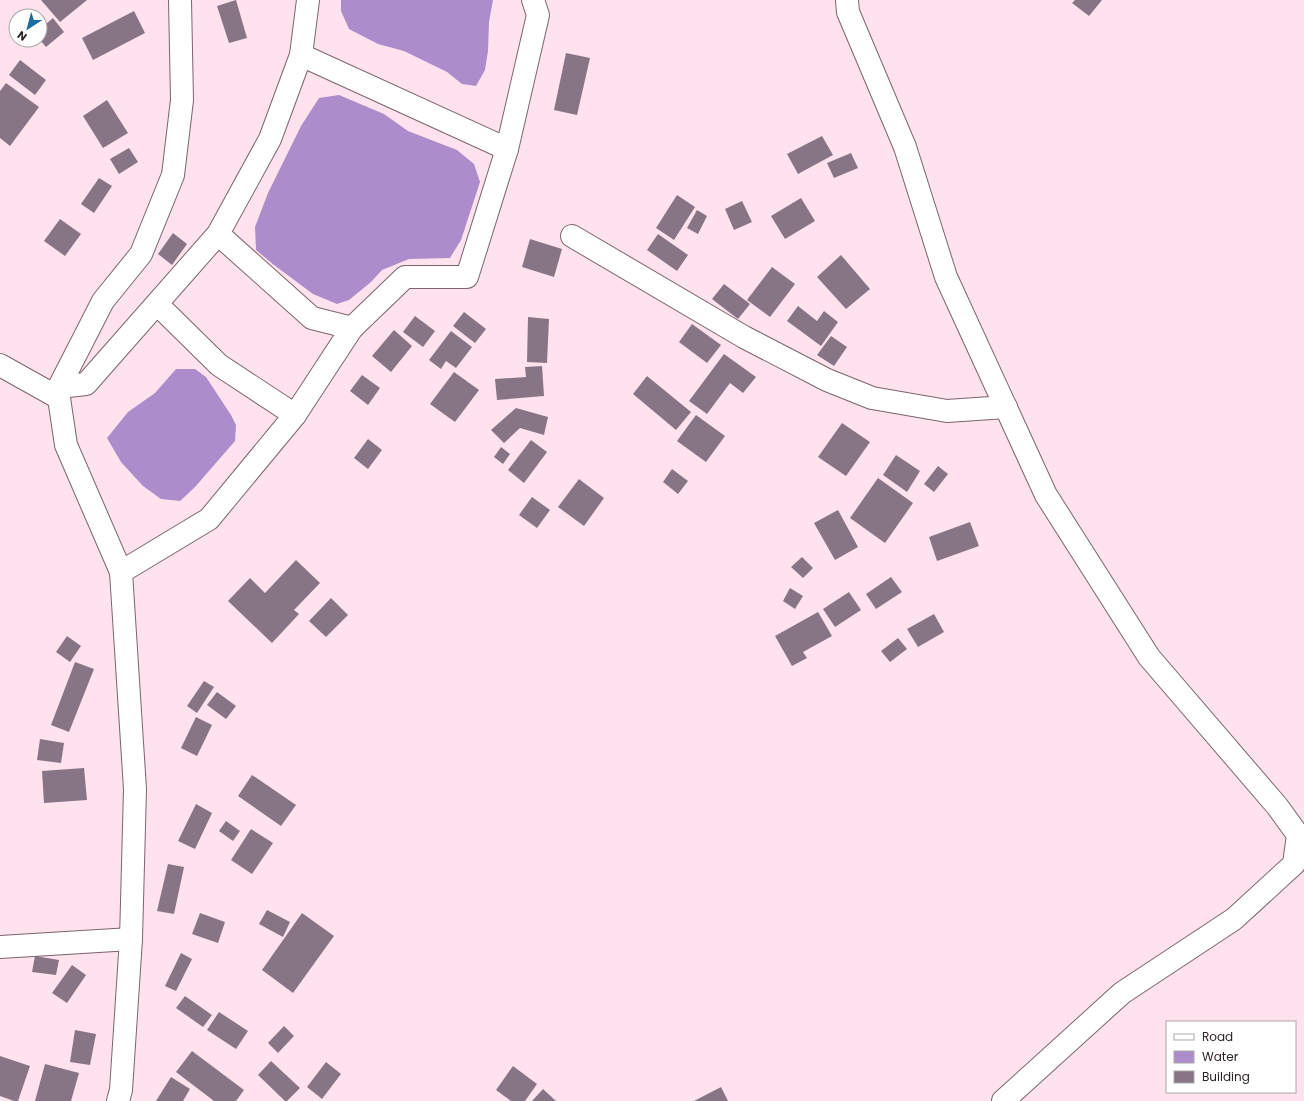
<svg xmlns="http://www.w3.org/2000/svg" width="1304" height="1101" viewBox="0 0 1304 1101" font-family="Poppins,sans-serif">
	<style>
		.water { fill: #ad8ccb }
		.building { fill: #877585 }
		.lines { fill: none; stroke-linecap: round; stroke-linejoin: round }
		.minor-casing { stroke: #7c646d; stroke-width: 24 }
		.secondary-casing { stroke: #7c646d; stroke-width: 24 }
		.minor { stroke: #fff; stroke-width: 22 }
		.secondary { stroke: #fff; stroke-width: 22 }
	</style>
	<rect width="100%" height="100%" fill="#fee2ed"/>
	<g class="water">
		<path d="M341,0H493L489,22L488,51L485,70L476,86L462,84L447,72L404,51L378,44L349,29L341,11Z"/>
		<path d="M339,95L384,114L408,131L457,150L474,164L480,182L461,240L450,258L409,259L382,270L371,282L349,300L337,304L313,294L274,265L256,250L255,227L268,193L301,126L319,98Z"/>
		<path d="M176,369H195L206,377L231,415L236,425L235,441L195,487L180,501L161,499L143,486L121,462L107,438L128,412L155,393Z"/>
	</g>
	<g class="building">
		<path d="M41,0H87L60,22Z"/>
		<path d="M236,0L247,38L229,43L217,6Z"/>
		<path d="M1075,0H1102L1089,16L1072,3Z"/>
		<path d="M134,11L145,33L93,60L82,38Z"/>
		<path d="M53,18L64,32L46,47L40,40V29Z"/>
		<path d="M566,53L590,58L577,115L554,110Z"/>
		<path d="M20,60L46,80L35,95L9,75Z"/>
		<path d="M6,83L39,107L10,146L0,138V91Z"/>
		<path d="M107,100L128,133L103,148L83,116Z"/>
		<path d="M822,136L833,155L798,174L787,154Z"/>
		<path d="M129,148L138,162L119,174L110,159Z"/>
		<path d="M851,153L858,168L834,178L827,163Z"/>
		<path d="M99,178L112,186L94,213L81,204Z"/>
		<path d="M677,195L695,207L674,240L656,228Z"/>
		<path d="M801,198L815,221L785,239L771,216Z"/>
		<path d="M742,201L752,222L734,230L725,209Z"/>
		<path d="M697,210L707,216L698,234L687,228Z"/>
		<path d="M60,219L81,234L65,256L44,241Z"/>
		<path d="M173,233L187,244L172,265L158,254Z"/>
		<path d="M658,234L688,255L677,271L647,250Z"/>
		<path d="M530,239L562,249L554,277L522,267Z"/>
		<path d="M841,255L870,289L846,309L817,277Z"/>
		<path d="M772,267L795,284L770,317L747,300Z"/>
		<path d="M724,284L750,304L738,319L712,299Z"/>
		<path d="M798,306L817,321L824,311L838,322L821,346L787,321Z"/>
		<path d="M464,312L486,329L475,343L453,326Z"/>
		<path d="M415,316L435,331L423,347L403,332Z"/>
		<path d="M528,317L549,319L547,363L527,362Z"/>
		<path d="M692,324L721,345L707,363L679,342Z"/>
		<path d="M394,330L412,346L391,372L372,356Z"/>
		<path d="M451,331L472,347L456,368L446,361L441,369L429,360Z"/>
		<path d="M831,336L847,347L834,366L817,355Z"/>
		<path d="M724,354L756,377L743,393L730,383L707,414L689,401Z"/>
		<path d="M542,366L544,396L497,400L495,379L526,377L525,367Z"/>
		<path d="M454,372L479,390L455,422L430,404Z"/>
		<path d="M362,375L380,388L368,405L350,391Z"/>
		<path d="M647,376L691,412L676,430L633,394Z"/>
		<path d="M516,408L548,417L544,435L520,428L504,443L491,430Z"/>
		<path d="M696,415L725,436L706,462L677,441Z"/>
		<path d="M842,423L870,442L846,476L818,457Z"/>
		<path d="M368,439L382,450L368,469L354,458Z"/>
		<path d="M531,440L547,452L524,483L508,470Z"/>
		<path d="M501,447L510,454L503,464L494,457Z"/>
		<path d="M896,455L920,471L907,492L883,475Z"/>
		<path d="M938,466L948,474L934,492L924,484Z"/>
		<path d="M672,469L688,481L678,494L663,482Z"/>
		<path d="M878,478L913,503L885,543L850,518Z"/>
		<path d="M579,479L604,498L584,526L558,507Z"/>
		<path d="M532,497L550,510L537,528L519,515Z"/>
		<path d="M838,510L858,547L835,560L814,523Z"/>
		<path d="M970,522L979,546L937,561L929,537Z"/>
		<path d="M802,557L813,568L803,578L791,567Z"/>
		<path d="M296,560L320,583L294,610L299,614L272,643L228,601L250,578L265,593Z"/>
		<path d="M891,577L902,592L876,609L866,594Z"/>
		<path d="M790,588L803,596L795,609L783,601Z"/>
		<path d="M849,592L861,610L835,627L823,609Z"/>
		<path d="M331,598L348,615L326,637L309,621Z"/>
		<path d="M818,612L832,636L803,652L807,658L792,666L775,636Z"/>
		<path d="M934,614L944,632L918,647L907,629Z"/>
		<path d="M67,636L81,646L70,662L56,652Z"/>
		<path d="M898,638L907,649L890,662L881,651Z"/>
		<path d="M75,662L94,669L69,732L51,725Z"/>
		<path d="M204,681L214,687L197,713L187,706Z"/>
		<path d="M217,692L236,706L226,719L207,705Z"/>
		<path d="M196,717L212,725L197,756L181,748Z"/>
		<path d="M40,739L64,743L61,763L37,760Z"/>
		<path d="M84,768L87,800L44,803L42,771Z"/>
		<path d="M252,775L296,805L281,826L238,796Z"/>
		<path d="M196,804L212,813L195,849L178,841Z"/>
		<path d="M226,821L240,831L233,841L219,831Z"/>
		<path d="M251,829L273,843L252,874L231,860Z"/>
		<path d="M168,864L184,867L174,914L157,911Z"/>
		<path d="M267,910L290,922L283,937L259,924Z"/>
		<path d="M200,913L225,922L218,943L192,934Z"/>
		<path d="M302,913L334,936L293,993L262,970Z"/>
		<path d="M181,953L192,959L176,991L165,986Z"/>
		<path d="M35,956L59,960L56,975L32,972Z"/>
		<path d="M72,965L86,975L67,1003L52,993Z"/>
		<path d="M185,996L212,1015L203,1027L176,1008Z"/>
		<path d="M219,1012L248,1031L236,1049L207,1030Z"/>
		<path d="M284,1026L294,1036L278,1053L268,1043Z"/>
		<path d="M75,1030L96,1034L90,1065L70,1062Z"/>
		<path d="M192,1051L244,1090L236,1101H214L176,1072Z"/>
		<path d="M0,1056L30,1066L18,1101H14L0,1096Z"/>
		<path d="M271,1061L300,1088L287,1101H285L258,1075Z"/>
		<path d="M326,1062L341,1074L322,1099L307,1087Z"/>
		<path d="M45,1064L79,1073L71,1101H35Z"/>
		<path d="M513,1066L537,1084L525,1101H511L496,1090Z"/>
		<path d="M171,1077L190,1089L183,1101H156Z"/>
		<path d="M721,1087L728,1101H694Z"/>
		<path d="M543,1089L556,1101H532Z"/>
	</g>
	<g class="lines">
		<defs>
			<g id="minor">
				<path d="M847,0L848,12L905,147L946,277L1046,495L1149,657L1277,806L1298,835L1294,864L1234,919L1122,993L1003,1101"/>
				<path d="M301,55L507,149"/>
				<path d="M218,234L312,318L352,328"/>
				<path d="M572,236L744,337L827,380L872,398L947,411L1006,407"/>
				<path d="M157,304L219,365L295,415"/>
				<path d="M0,365L59,398"/>
				<path d="M59,387L86,384L218,234L270,139L301,55L308,0"/>
				<path d="M121,572L209,519L295,415L352,328L405,277H467L507,149L538,15L533,0"/>
				<path d="M0,947L131,939"/>
			</g>
			<path id="secondary" d="M118,1101L121,1090L131,939L135,789L121,572L66,445L59,398V387L103,301L141,254L173,175L182,100L180,0"/>
		</defs>
		<use href="#minor" class="minor-casing"/>
		<use href="#secondary" class="secondary-casing"/>
		<use href="#minor" class="minor"/>
		<use href="#secondary" class="secondary"/>
	</g>
	<rect x="1166" y="1021" width="130" height="72" fill="#ffffff" stroke="#aba7a8"/>
	<rect x="1174" y="1034" width="20" height="6" fill="#ffffff" stroke="#aba7a8"/>
	<text x="1202" y="1041" font-size="12" fill="#2c2226">Road</text>
	<rect x="1174" y="1051" width="20" height="12" fill="#ad8ccb" stroke="#aba7a8"/>
	<text x="1202" y="1061" font-size="12" fill="#2c2226">Water</text>
	<rect x="1174" y="1071" width="20" height="12" fill="#877585" stroke="#aba7a8"/>
	<text x="1202" y="1081" font-size="12" fill="#2c2226">Building</text>
	<g transform="translate(28 28) rotate(216)"><circle r="19" fill="#ffffff" stroke="#aba7a8"/>
	<path d="M0-3L7 15L0 10L-7 15Z" fill="#1d6ea0"/>
	<text y="-6" font-size="11" font-weight="bold" text-anchor="middle" fill="#2c2226">N</text>
	</g>
</svg>
